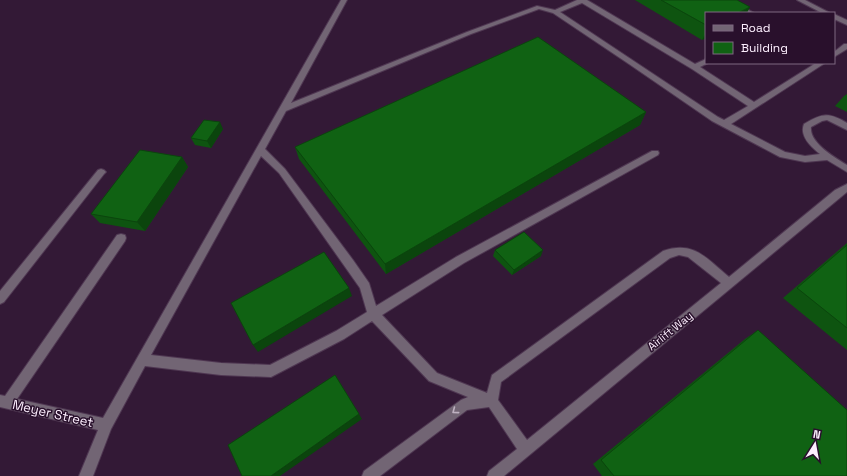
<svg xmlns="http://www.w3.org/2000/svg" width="847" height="476" viewBox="0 0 847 476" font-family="'Space Grotesk',sans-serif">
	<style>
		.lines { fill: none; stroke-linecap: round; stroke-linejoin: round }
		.minor-casing { stroke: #4f3752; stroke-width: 2 }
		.minor { fill: #726574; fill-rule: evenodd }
		.wall { fill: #0e5410 }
		.shaded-wall { fill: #0b450d }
		.building { fill: #106213; stroke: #0b450d }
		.oneway { stroke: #beb1c0 }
		.labels { text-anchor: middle; stroke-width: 3; stroke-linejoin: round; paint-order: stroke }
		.street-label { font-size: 11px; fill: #fdeffe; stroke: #29102c }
		.near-street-label { font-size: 13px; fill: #fdeffe; stroke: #29102c }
	</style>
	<rect width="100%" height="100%" fill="#331936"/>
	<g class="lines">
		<defs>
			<g id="minor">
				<path d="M341,0H347L291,103L467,32L537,6L555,10L577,0H587L695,64L706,59V63H708L700,67L754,102L816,63H825L731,124L785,152L805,156L820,154C811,147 799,136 804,124C822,113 829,112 847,123V130L827,120L822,121L811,127C809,143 836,158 847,165V172L827,160L805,162L780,157L712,121L629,64L553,13L539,9L471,34L286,111L265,149L285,169L353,260L369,283L376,306L456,257L652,151H658L659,153L658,155L464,263L382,315L437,373L487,393L492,375L663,251C694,240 707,259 729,277L835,190L847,184V192L504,476H487L489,471L517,449L489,407L467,410L380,476H362L364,471L461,400L468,397L429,381L372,321L344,339L271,377L221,375L145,366L111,429L93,476H79L98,430L0,407V395L5,396L117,235L121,234L125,235L126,238L125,241L17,399L103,418ZM582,3L692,69L748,106L724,120L718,117L560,12ZM261,156L279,173L360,288L367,312L336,331L270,365L221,363L151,355ZM679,255L688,257L721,283L527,440L498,400L501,382L670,258Z"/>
				<path d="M722,0H730L754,13H746Z"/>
				<path d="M797,0H805L830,13H822Z"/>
				<path d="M834,14L847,20V25L834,19Z"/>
				<path d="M844,44H847V49L834,57V52Z"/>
				<path d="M101,169L104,170L106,172L104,174L4,302L0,304V291L98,170Z"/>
			</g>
		</defs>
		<use href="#minor" class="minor-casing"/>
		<use href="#minor" class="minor"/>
	</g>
	<g class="wall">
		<path d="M635,0H737L706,13V38L702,40Z"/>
		<path d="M847,94V112L835,106L844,96Z"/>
		<path d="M646,112L640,125L386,274L299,159L295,147Z"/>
		<path d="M223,129L211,148L195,145L191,138Z"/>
		<path d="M182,157L188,167L145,231L100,223L91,214Z"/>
		<path d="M847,243V350L783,298Z"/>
		<path d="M495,250L541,256L512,275L493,256Z"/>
		<path d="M758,330L847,476H602L593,464L745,339Z"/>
	</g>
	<g class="shaded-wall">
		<path d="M750,7L747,13H738Z"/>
		<path d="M706,33V38L702,40Z"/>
		<path d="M646,112L640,125L386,274L385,264Z"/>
		<path d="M220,122L223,129L211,148L207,141Z"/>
		<path d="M182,157L188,167L145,231L137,222Z"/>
		<path d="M543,250L541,256L512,275L514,270Z"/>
		<path d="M349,288L352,296L258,352L253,345Z"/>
		<path d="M359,414L362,419L280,476H271Z"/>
	</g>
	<g class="building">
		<path d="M661,0H737L750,7L738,13H706V25Z"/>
		<path d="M538,37L646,112L385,264L295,147Z"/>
		<path d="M204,120L220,122L207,141L191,138Z"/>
		<path d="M140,150L182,157L137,222L91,214Z"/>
		<path d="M524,232L543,250L514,270L495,250Z"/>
		<path d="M847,245V328L797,288Z"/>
		<path d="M324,252L349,288L253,345L231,303Z"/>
		<path d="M758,330L847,410V476H614L601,460Z"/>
		<path d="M335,375L359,414L271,476H242L228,445Z"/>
	</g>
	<defs><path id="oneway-chevron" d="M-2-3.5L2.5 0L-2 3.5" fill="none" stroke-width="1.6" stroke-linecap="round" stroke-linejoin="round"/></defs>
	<use class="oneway" href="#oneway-chevron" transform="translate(455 411) rotate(143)"/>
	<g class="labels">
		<g class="street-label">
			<text transform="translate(670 331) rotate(-39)" y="4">Airlift Way</text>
		</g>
		<g class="near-street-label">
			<text transform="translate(53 413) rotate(13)" y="5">Meyer Street</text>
		</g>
	</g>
	<rect x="705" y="12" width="130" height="52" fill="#29102c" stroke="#7e6980"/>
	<rect x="713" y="25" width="20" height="6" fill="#726574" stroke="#7e6980"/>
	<text x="741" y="32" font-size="12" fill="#fdeffe">Road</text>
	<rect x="713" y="42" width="20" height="12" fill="#106213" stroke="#7e6980"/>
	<text x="741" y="52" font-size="12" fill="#fdeffe">Building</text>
	<g transform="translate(815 444) rotate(11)" stroke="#29102c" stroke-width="3" paint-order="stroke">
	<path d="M0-3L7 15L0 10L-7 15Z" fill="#fdeffe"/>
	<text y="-6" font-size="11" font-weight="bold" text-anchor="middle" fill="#fdeffe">N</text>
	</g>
</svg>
